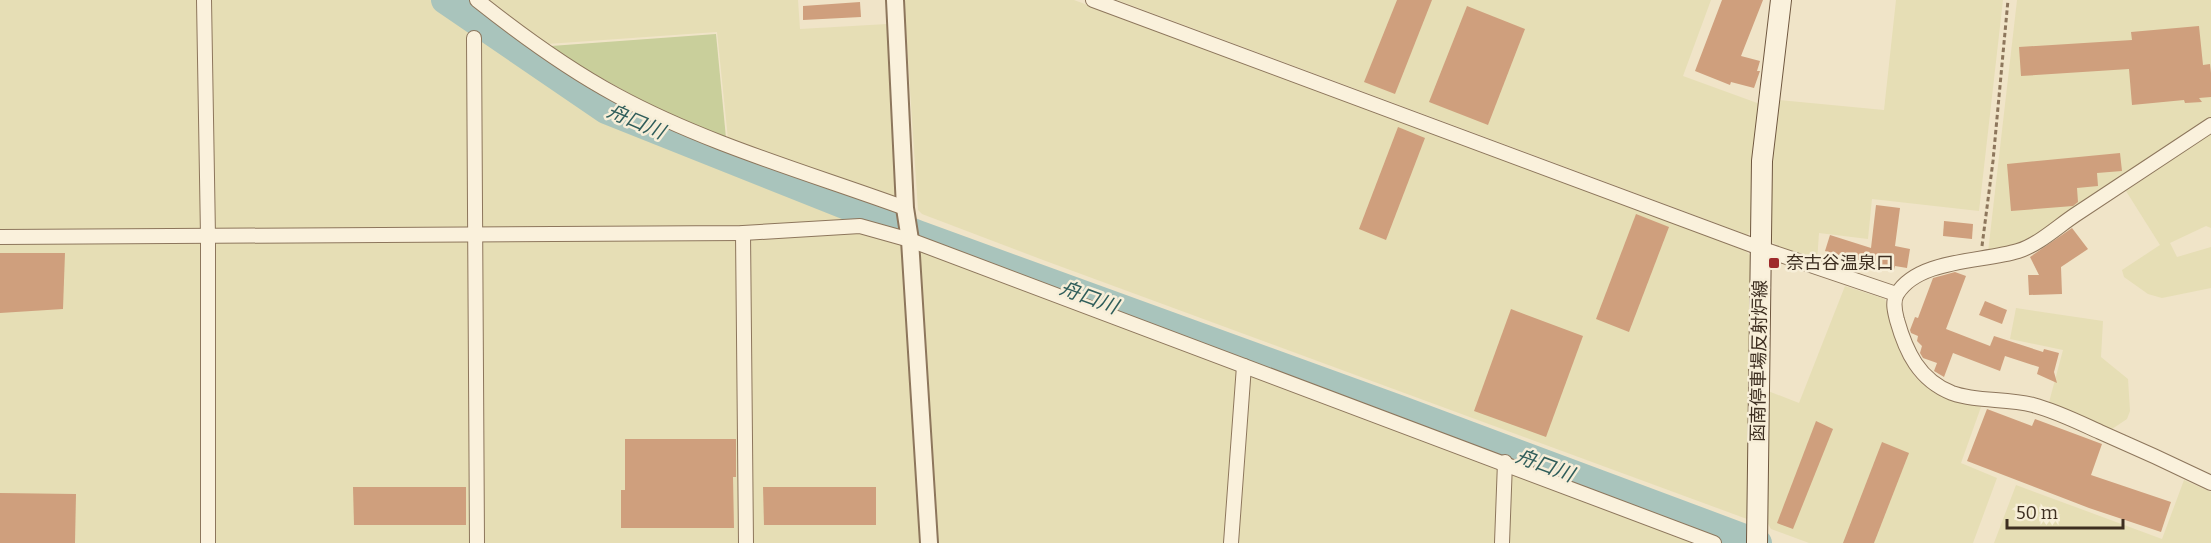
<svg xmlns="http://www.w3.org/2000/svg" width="2211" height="543" viewBox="0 0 2211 543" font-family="Bitter,'Noto Sans JP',serif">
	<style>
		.farmland { fill: #e6deb5 }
		.green { fill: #c9cf9b }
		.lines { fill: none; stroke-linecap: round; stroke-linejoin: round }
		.river { stroke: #a9c4bc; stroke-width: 28 }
		.building { fill: #cf9f7d }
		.minor-casing { stroke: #8d765c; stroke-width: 16 }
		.tertiary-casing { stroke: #8d765c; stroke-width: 20 }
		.secondary-casing { stroke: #6f573f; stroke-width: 22 }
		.path { stroke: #8d765c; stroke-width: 3; stroke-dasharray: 4.5 3; stroke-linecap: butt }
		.minor { stroke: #faf1dc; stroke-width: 14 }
		.tertiary { stroke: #faf1dc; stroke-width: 16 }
		.secondary { stroke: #faf1dc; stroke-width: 20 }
		.poi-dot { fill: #9e2a2b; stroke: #f7eed8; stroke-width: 2 }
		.labels { text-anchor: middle; stroke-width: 5; stroke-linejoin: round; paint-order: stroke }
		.poi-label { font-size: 18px; fill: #3d2e20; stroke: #f7eed8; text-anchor: start }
		.street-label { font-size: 18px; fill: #3d2e20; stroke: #f7eed8 }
		.water-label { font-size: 20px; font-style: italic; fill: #2f5d5a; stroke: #f7eed8 }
	</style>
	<rect width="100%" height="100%" fill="#f0e4c8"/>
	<g class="farmland">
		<path d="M0,0H463L504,40L584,95L910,240L1718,543H0Z"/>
		<path d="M488,0H798L800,29L887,24L898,195L894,200L728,139L717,32L547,44L534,37Z"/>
		<path d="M904,0H1074L1743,247L1752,258L1747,519L1043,260L922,214L918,210Z"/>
		<path d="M1117,0H1711L1683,76L1760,104L1752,172L1751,229L1748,235Z"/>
		<path d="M1896,0H2003L1979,211L1872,199L1868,239L1819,233L1817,262L1787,251L1770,241L1774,137L1779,100L1884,110Z"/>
		<path d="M2017,0H2211V120L2037,236L2007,249L1988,252Z"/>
		<path d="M2211,133V228L2206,226L2170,243L2177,257L2211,247V288L2162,298L2148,294L2124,277L2122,270L2160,245L2126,191Z"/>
		<path d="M1845,286L1885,299L1902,356L1916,378L1941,395L1957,401L1981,407L1961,463L1997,478L1973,543H1809L1771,529L1767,522L1768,391L1799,403Z"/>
		<path d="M2016,308L2103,321L2101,357L2128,379L2130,411L2127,419L2109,431L2048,406L2063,350L2010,339Z"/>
		<path d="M2184,480L2211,492V543H1994L2016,485L2162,539Z"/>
	</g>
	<path class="green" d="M716,34L726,138L652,106L551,50V46Z"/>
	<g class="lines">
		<path class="river" d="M445,0L606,110L920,235L1399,409L1758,543"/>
	</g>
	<g class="building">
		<path d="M1397,0H1432L1395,94L1364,82Z"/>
		<path d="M1722,0H1763L1741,56L1760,61L1757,71H1760L1754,88L1731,82L1730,85L1695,71Z"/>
		<path d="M860,2L861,17L803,20V6Z"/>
		<path d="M1467,6L1525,29L1488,125L1429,102Z"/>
		<path d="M2199,26L2203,65L2210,64L2211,73V97L2199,98L2202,102L2185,103L2184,100L2132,105L2129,69L2021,76L2019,47L2132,40L2131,32Z"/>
		<path d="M1398,127L1425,138L1386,240L1359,229Z"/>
		<path d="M2120,153L2122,171L2097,173L2098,186L2077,188L2078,202L2073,206L2011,211L2007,164Z"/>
		<path d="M1876,205L1900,208L1895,246L1910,249L1907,268L1895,266L1894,270L1875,266L1848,256V258L1825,251L1830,235L1871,248Z"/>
		<path d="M1636,214L1669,227L1629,332L1596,319Z"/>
		<path d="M1944,221L1973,224L1972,239L1943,236Z"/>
		<path d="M2072,228L2088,249L2061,267L2062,294L2029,295L2028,275H2039L2030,257Z"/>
		<path d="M0,253H65L63,309L0,313Z"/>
		<path d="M1955,272L1966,276L1946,329L1990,346L1994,336L2043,352L2044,349L2059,353L2054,372L2057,383L2037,374L2039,367L2005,356L2000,371L1953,353L1944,377L1934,371L1937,363L1923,358L1920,353L1922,346L1917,341L1918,336L1911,333L1910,330L1915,317L1918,318L1933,278Z"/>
		<path d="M1985,301L2007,310L2002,324L1979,315Z"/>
		<path d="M1511,309L1583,336L1546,437L1474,411Z"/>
		<path d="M1987,409L2032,426L2035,419L2102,444L2091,475L2171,502L2161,532L2089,508L1967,461Z"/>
		<path d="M1816,421L1833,429L1793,529L1777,523Z"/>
		<path d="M625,439H736V477H733L734,528H621V490H625Z"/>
		<path d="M1882,442L1909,453L1874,543H1843Z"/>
		<path d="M353,487H466V525H354Z"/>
		<path d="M763,487H876V525H764Z"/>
		<path d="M0,493L76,494L75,543H0Z"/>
	</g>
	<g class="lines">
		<defs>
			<g id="minor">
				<path d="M204,0L208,236V543"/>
				<path d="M477,0C521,35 566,68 616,95C706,144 809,173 905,208"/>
				<path d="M1093,0L1760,248L1896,294"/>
				<path d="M474,38L477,543"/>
				<path d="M2211,125C2166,155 2121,185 2075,215C2057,227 2038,245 2018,251C1982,262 1918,259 1897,294C1892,302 1895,312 1897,320C1906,352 1919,380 1952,393C1977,402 2006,398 2033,405C2056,411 2078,422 2100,432C2137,448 2174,465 2211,483"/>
				<path d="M743,233L746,543"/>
				<path d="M0,237L743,233L860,226L910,240L1714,543"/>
				<path d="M1231,543L1244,366"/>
				<path d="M1502,543L1505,462"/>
			</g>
			<path id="tertiary" d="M895,0L905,208L910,240L929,543"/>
			<path id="secondary" d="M1757,543L1762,161L1781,0"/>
		</defs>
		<use href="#minor" class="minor-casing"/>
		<use href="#tertiary" class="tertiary-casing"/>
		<use href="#secondary" class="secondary-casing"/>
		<path class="path" d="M1982,246L1993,161L2008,0"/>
		<use href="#minor" class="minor"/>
		<use href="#tertiary" class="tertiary"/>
		<use href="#secondary" class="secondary"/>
	</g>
	<rect class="poi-dot" x="1768" y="257" width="12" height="12" rx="3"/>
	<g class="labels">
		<g class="poi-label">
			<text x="1786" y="269">奈古谷温泉口</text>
		</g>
		<g class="street-label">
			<text transform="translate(1759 361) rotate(-89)" y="6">函南停車場反射炉線</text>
		</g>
		<g class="water-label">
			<text transform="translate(636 121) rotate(23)" y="7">舟口川</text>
			<text transform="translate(1089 297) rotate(20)" y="7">舟口川</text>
			<text transform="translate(1545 465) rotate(20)" y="7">舟口川</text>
		</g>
	</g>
	<path d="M2007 519v9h116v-9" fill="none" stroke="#3d2e20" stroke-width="3"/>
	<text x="2016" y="519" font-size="18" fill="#3d2e20" stroke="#f7eed8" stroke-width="4.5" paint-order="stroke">50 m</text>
</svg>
